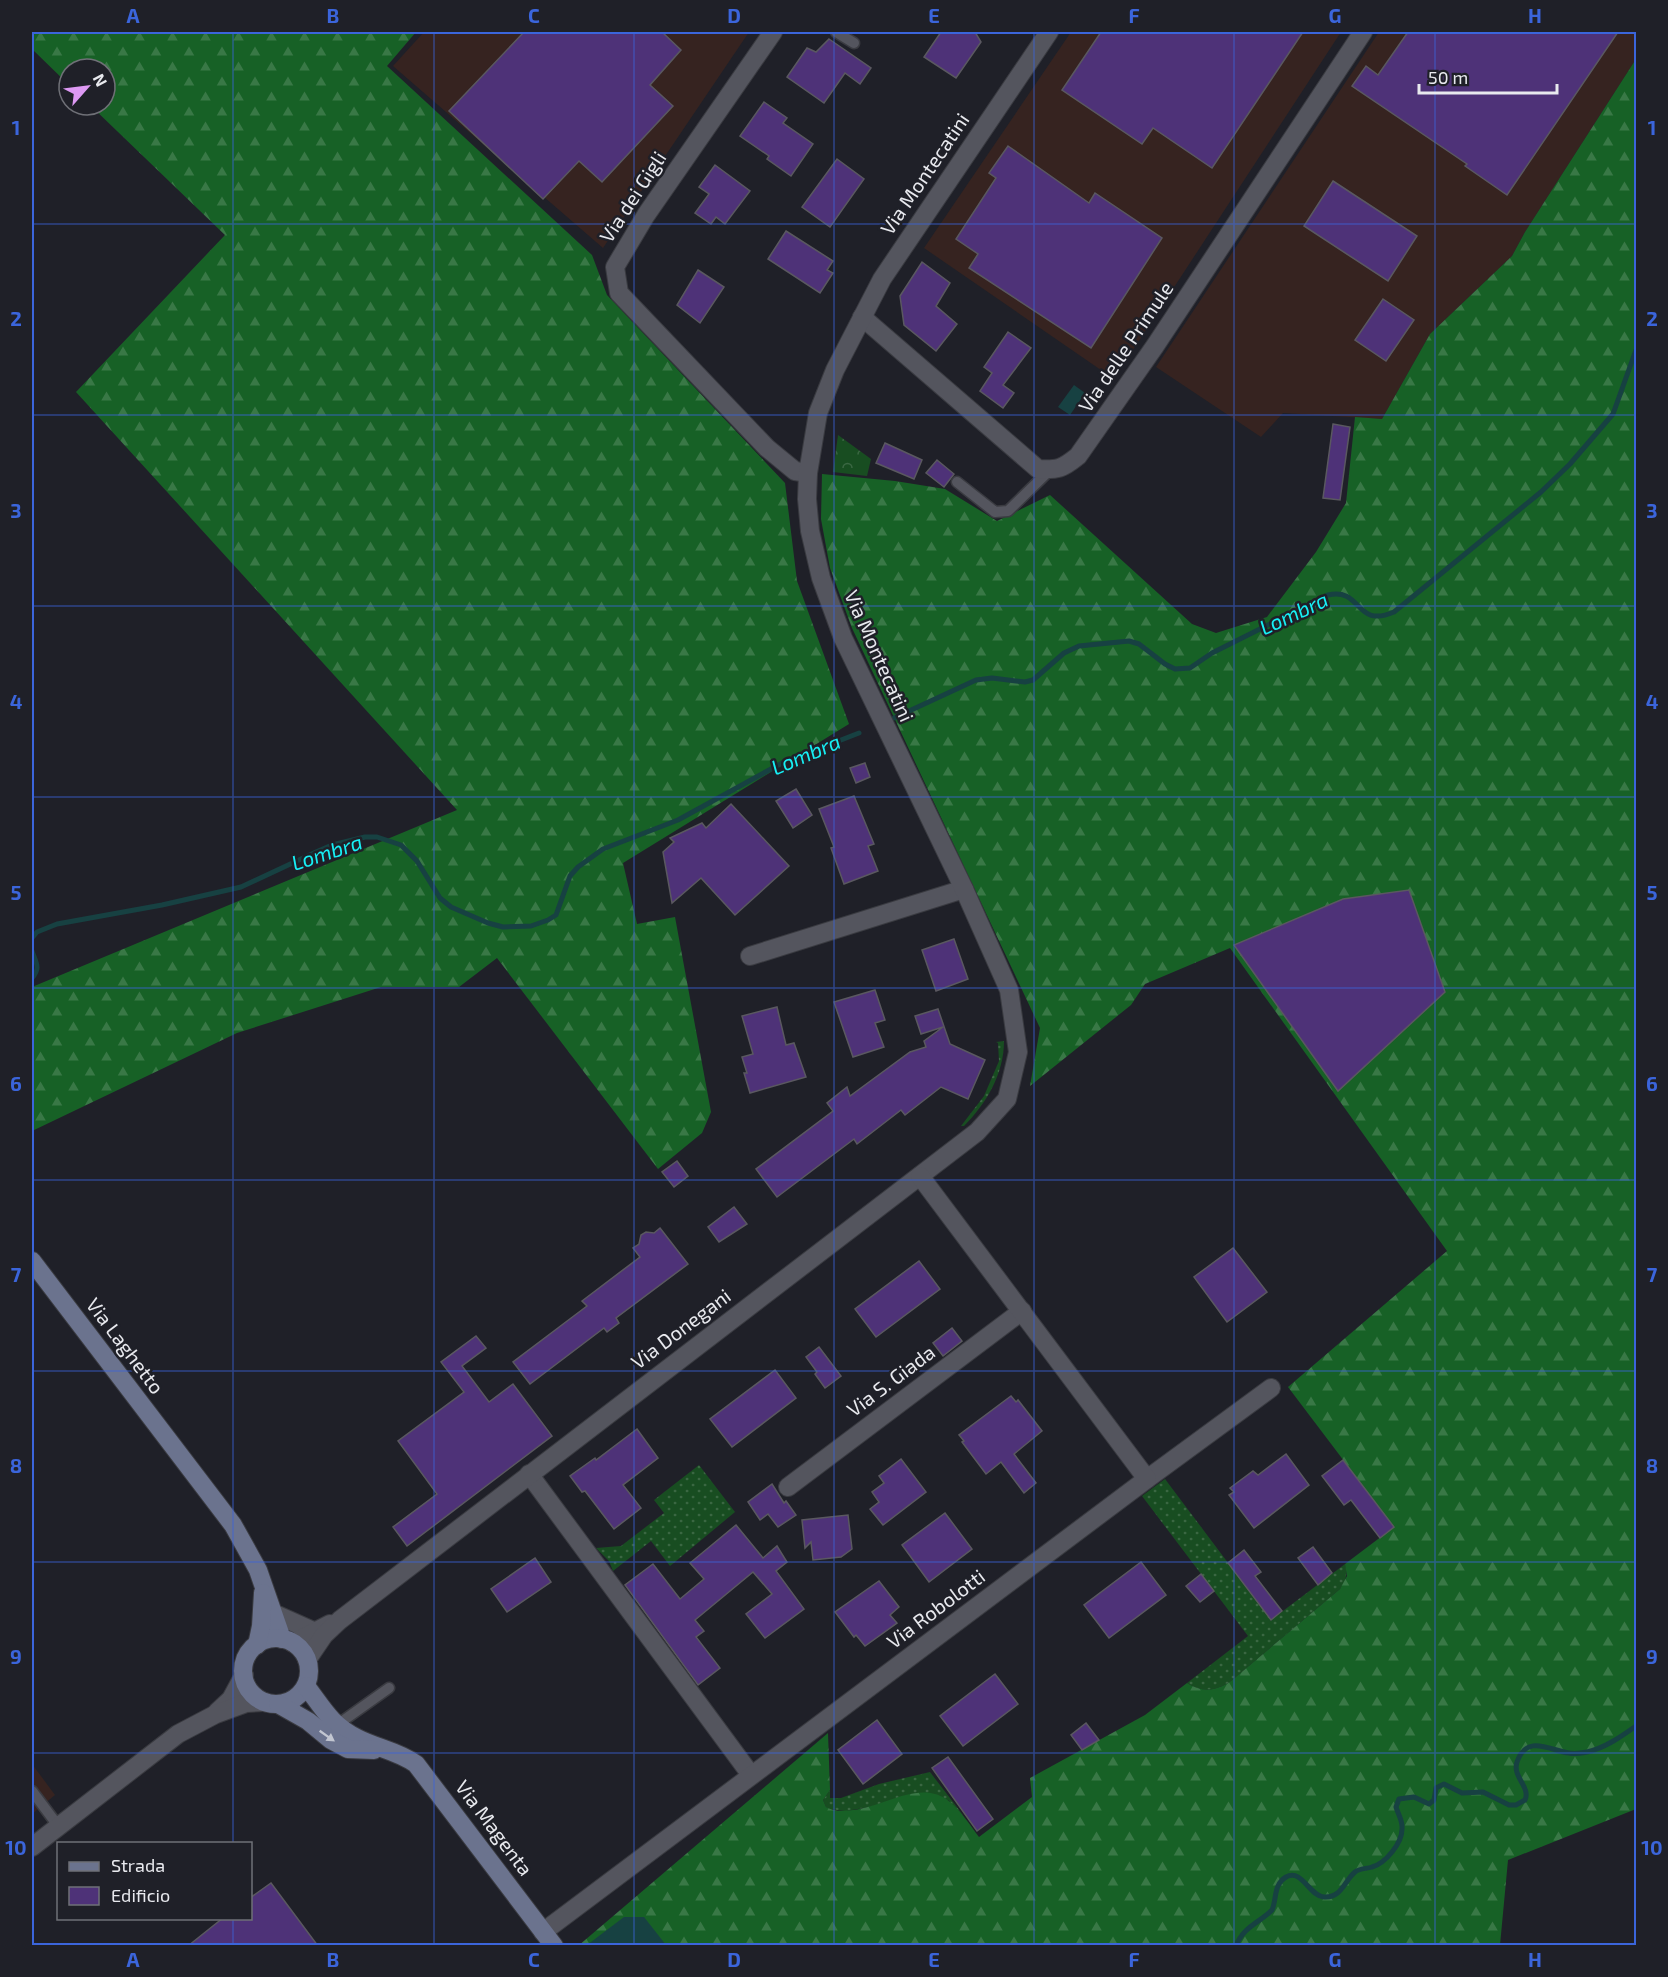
<svg xmlns="http://www.w3.org/2000/svg" width="1668" height="1977" viewBox="0 0 1668 1977" font-family="'Exo 2',sans-serif">
	<style>
		.industrial { fill: #362320 }
		.grass { fill: url(#grass-dots) }
		.forest { fill: url(#forest-firs) }
		.park { fill: url(#park-crowns) }
		.water { fill: #174142 }
		.lines { fill: none; stroke-linecap: round; stroke-linejoin: round }
		.stream { stroke: #174142; stroke-width: 5 }
		.building { fill: #4e3278; stroke: #5a5860; stroke-width: 1.5 }
		.lane-casing { stroke: #3a3b41; stroke-width: 13 }
		.street-casing { stroke: #3a3b41; stroke-width: 20 }
		.secondary-casing { stroke: #3a3b41; stroke-width: 20 }
		.lane { stroke: #54555e; stroke-width: 10 }
		.street { stroke: #54555e; stroke-width: 18 }
		.secondary { stroke: #6b738e; stroke-width: 18 }
		.oneway { fill: #c2c6d1 }
		.grid { fill: none; stroke: #3b65db; stroke-width: 1.5; stroke-opacity: 0.55 }
		.labels { text-anchor: middle; stroke-width: 5; stroke-linejoin: round; paint-order: stroke }
		.street-label { font-size: 20px; fill: #e8e9ee; stroke: #1f2028 }
		.water-label { font-size: 21px; font-style: italic; fill: #17f0f5; stroke: #1f2028 }
		.neatline { fill: none; stroke: #3b65db; stroke-width: 2 }
		.grid-label { font-size: 20px; text-anchor: middle; font-weight: bold; fill: #3b65db }
	</style>
	<defs>
		<pattern id="grass-dots" width="8" height="8" patternUnits="userSpaceOnUse" patternTransform="scale(1.5)"><rect width="8" height="8" fill="#184d21"/><path d="M2 2h.1M6 6h.1" fill="none" stroke="#3a6742" stroke-width="1.8" stroke-linecap="round"/></pattern>
		<pattern id="forest-firs" width="22" height="20" patternUnits="userSpaceOnUse" patternTransform="scale(1.5)"><rect width="22" height="20" fill="#176126"/><path d="M5 1l3.5 6h-7zM16 11l3.5 6h-7z" fill="#397846"/></pattern>
		<pattern id="park-crowns" width="20" height="18" patternUnits="userSpaceOnUse" patternTransform="scale(1.5)"><rect width="20" height="18" fill="#184d21"/><path d="M2 6a3 3 0 1 1 6 0M12 15a3 3 0 1 1 6 0" fill="none" stroke="#3a6742"/></pattern>
	</defs>
	<rect width="100%" height="100%" fill="#1f2028"/>
	<g class="industrial">
		<path d="M424,32H749L603,248L393,66Z"/>
		<path d="M1071,32H1341L1114,379L924,248Z"/>
		<path d="M1379,32H1636V59L1525,232L1512,256L1430,334L1382,419L1283,413L1261,437L1156,367Z"/>
		<path d="M32,1764L55,1795L32,1814Z"/>
	</g>
	<g class="grass">
		<path d="M1004,1041C1004,1074 986,1104 964,1126H961L984,1096L999,1061L998,1043L996,1042Z"/>
		<path d="M699,1465L735,1512L670,1566L651,1541L613,1571L609,1561L596,1548L621,1546L664,1513L654,1500Z"/>
		<path d="M1165,1479L1271,1620L1345,1564C1348,1574 1346,1581 1340,1589L1231,1681C1216,1691 1203,1693 1187,1683L1248,1636L1142,1496Z"/>
		<path d="M930,1772L963,1815L948,1800L881,1805L846,1811L829,1809L826,1807L823,1800L830,1790V1798H841L879,1784Z"/>
	</g>
	<g class="forest">
		<path d="M32,32H416L387,66L592,255L607,295L785,483L797,581L849,724L623,863L637,924L675,917L711,1112L702,1133L658,1169L497,958L459,987H381L237,1033L32,1131V987L457,810L76,392L225,235L90,105H105V69H69V85L32,49Z"/>
		<path d="M1636,59V1809L1508,1860L1500,1945L578,1946L828,1733L830,1790L823,1800L826,1807C834,1812 844,1811 853,1810C885,1807 921,1778 950,1802C961,1811 970,1825 979,1837L1032,1797L1030,1778L1145,1715L1187,1683C1203,1693 1216,1691 1231,1681L1340,1589L1347,1576L1345,1564L1394,1527L1288,1387L1447,1251L1230,948L1145,984L1131,1005L1030,1086L1040,1028L852,628L830,568L821,519L822,474L895,481L945,489L997,521L1050,495L1192,624L1216,633L1267,617L1316,552L1346,503L1355,417L1382,419L1430,334L1512,256L1525,232Z"/>
	</g>
	<path class="park" d="M838,435L871,459L867,476L833,472Z"/>
	<g class="water">
		<path d="M1074,385L1085,393L1070,415L1058,407Z"/>
		<path d="M624,1917H644L666,1945H587Z"/>
	</g>
	<g class="lines">
		<g class="stream">
			<path d="M894,718L976,680L992,678L1025,682L1033,680L1064,653L1079,646L1129,641L1139,644L1165,664L1175,669L1190,668L1212,653L1328,595C1363,587 1354,629 1394,612L1541,492L1570,464L1613,414L1636,350"/>
			<path d="M32,938L37,932L57,924L162,905L241,887L316,852L332,845L365,837H377L401,845L417,861L440,898L451,907L488,923L503,927L531,926L548,920L556,915L570,876L578,867L603,849L678,820L782,763L859,733"/>
			<path d="M32,951C36,963 41,968 32,978"/>
			<path d="M1236,1946C1243,1927 1259,1923 1272,1910C1277,1899 1273,1885 1286,1877C1302,1868 1309,1896 1324,1897C1342,1898 1344,1881 1355,1872C1360,1868 1366,1869 1372,1867C1386,1863 1402,1843 1402,1829C1403,1821 1398,1814 1396,1807L1399,1799L1414,1797L1429,1804L1434,1800L1436,1788L1444,1784L1462,1793L1483,1792L1509,1805H1516L1525,1800C1531,1787 1512,1777 1517,1762C1527,1733 1551,1751 1569,1753C1574,1754 1582,1753 1587,1752C1605,1748 1622,1736 1636,1726"/>
		</g>
	</g>
	<g class="building">
		<path d="M524,32H662L681,50L650,85L673,106L602,182L579,161L543,199L449,111Z"/>
		<path d="M941,32H975L981,42L956,78L924,57Z"/>
		<path d="M1101,32H1303L1212,168L1153,128L1142,144L1062,90Z"/>
		<path d="M1408,32H1618L1507,195L1465,166L1467,164L1352,86L1366,66L1378,75Z"/>
		<path d="M829,39L871,68L860,84L845,73L824,103L787,77L807,48L816,52Z"/>
		<path d="M764,102L787,118L783,123L813,144L791,176L767,159L769,156L740,136Z"/>
		<path d="M1008,146L1089,203L1095,193L1162,238L1091,348L969,268L978,254L956,239L996,178L989,173Z"/>
		<path d="M837,159L864,179L830,227L802,207Z"/>
		<path d="M715,165L750,191L725,224L716,217L711,224L695,213L709,194L699,187Z"/>
		<path d="M1333,181L1417,236L1388,281L1304,226Z"/>
		<path d="M786,231L833,261L827,270L833,273L820,293L768,259Z"/>
		<path d="M922,262L950,283L936,306L957,324L936,351L904,325L900,296Z"/>
		<path d="M698,270L724,287L700,323L677,305Z"/>
		<path d="M1383,299L1414,320L1386,361L1355,340Z"/>
		<path d="M1008,332L1031,348L1003,385L1014,393L1003,408L980,391L992,373L984,367Z"/>
		<path d="M1333,424L1350,427L1340,500L1323,498Z"/>
		<path d="M885,443L922,460L914,479L876,463Z"/>
		<path d="M937,460L954,474L944,487L926,473Z"/>
		<path d="M865,763L870,777L856,783L850,768Z"/>
		<path d="M796,789L812,815L793,828L776,801Z"/>
		<path d="M854,796L874,844L868,846L878,871L844,884L831,848L834,847L819,809Z"/>
		<path d="M731,804L789,866L735,915L701,878L672,903L663,852L674,842L670,838L702,823L706,828Z"/>
		<path d="M1409,890L1445,992L1338,1091L1234,945L1343,899Z"/>
		<path d="M954,939L968,979L936,991L922,950Z"/>
		<path d="M875,990L885,1020L875,1023L884,1047L853,1057L834,1002Z"/>
		<path d="M777,1007L786,1045L794,1043L806,1077L750,1093L744,1073H747L742,1057L753,1054L742,1016Z"/>
		<path d="M938,1009L950,1044L985,1060L968,1099L941,1087L905,1115L901,1110L857,1144L854,1139L777,1197L756,1169L833,1111L827,1103L847,1087L850,1096L910,1052L926,1047L924,1041L943,1027L921,1034L915,1016Z"/>
		<path d="M677,1161L688,1176L674,1187L662,1172Z"/>
		<path d="M734,1207L747,1224L719,1242L708,1227Z"/>
		<path d="M660,1228L688,1264L616,1318L619,1323L607,1332L604,1328L530,1384L513,1362L587,1306L582,1301L640,1257L633,1248L639,1244L641,1235L646,1232L654,1233Z"/>
		<path d="M1233,1248L1267,1292L1227,1322L1194,1277Z"/>
		<path d="M919,1261L940,1289L876,1337L855,1309Z"/>
		<path d="M952,1328L962,1341L943,1356L933,1343Z"/>
		<path d="M476,1336L486,1348L462,1366L489,1402L513,1384L552,1436L407,1546L393,1527L437,1494L398,1441L464,1392L441,1362Z"/>
		<path d="M819,1347L841,1376L825,1388L815,1374L817,1372L806,1357Z"/>
		<path d="M775,1370L796,1398L732,1447L710,1419Z"/>
		<path d="M1011,1396L1016,1402L1018,1400L1042,1431L1014,1454L1036,1483L1024,1493L1001,1462L986,1474L962,1442L964,1441L959,1435Z"/>
		<path d="M637,1429L658,1458L623,1485L641,1508L614,1529L585,1491L582,1492L570,1476L595,1458L596,1460Z"/>
		<path d="M1286,1454L1309,1485L1254,1528L1229,1495L1234,1492L1230,1488L1253,1471L1258,1475Z"/>
		<path d="M901,1459L926,1492L883,1525L870,1509L879,1502L872,1492L884,1483L879,1476Z"/>
		<path d="M1343,1460L1394,1527L1380,1538L1351,1500L1344,1505L1322,1476Z"/>
		<path d="M772,1484L784,1503L786,1501L796,1515L778,1527L768,1514L760,1520L748,1502Z"/>
		<path d="M945,1513L972,1549L929,1582L902,1545Z"/>
		<path d="M848,1515L852,1549L841,1557L813,1560L811,1542L805,1548L802,1520Z"/>
		<path d="M736,1525L763,1558L777,1546L787,1562L776,1571L804,1609L765,1638L746,1614L772,1594L753,1572L695,1620L704,1631L696,1637L720,1668L698,1685L625,1585L653,1564L680,1599L704,1579L690,1563Z"/>
		<path d="M1313,1547L1332,1573L1318,1585L1298,1558Z"/>
		<path d="M1244,1550L1261,1572L1255,1576L1282,1611L1271,1620L1228,1563Z"/>
		<path d="M535,1558L551,1582L507,1612L491,1589Z"/>
		<path d="M1141,1562L1166,1595L1109,1638L1084,1605Z"/>
		<path d="M1201,1574L1214,1591L1200,1602L1186,1586Z"/>
		<path d="M879,1581L899,1607L890,1615L897,1623L865,1646L856,1635L854,1637L835,1612Z"/>
		<path d="M995,1674L1018,1704L963,1746L940,1716Z"/>
		<path d="M877,1720L902,1754L863,1784L838,1750Z"/>
		<path d="M1086,1723L1099,1740L1082,1750L1071,1735Z"/>
		<path d="M948,1757L993,1819L977,1831L932,1768Z"/>
		<path d="M271,1883L318,1946H188L223,1918H250V1898Z"/>
	</g>
	<g class="lines">
		<defs>
			<g id="lane">
				<path d="M836,32L854,43"/>
				<path d="M957,482L995,512L1008,511L1050,470"/>
				<path d="M337,1725L389,1688"/>
				<path d="M32,1791L59,1827"/>
			</g>
			<g id="street">
				<path d="M773,32L646,215L615,267L619,293L767,448L795,471L808,473"/>
				<path d="M862,317L1038,469C1058,470 1062,469 1078,456L1155,346L1363,32"/>
				<path d="M750,956L964,889"/>
				<path d="M529,1474L751,1775"/>
				<path d="M1147,1479L1271,1388"/>
				<path d="M788,1487L1022,1311"/>
				<path d="M275,1614L313,1631"/>
				<path d="M293,1643L330,1624"/>
				<path d="M307,1660L324,1635L340,1620L977,1132L1007,1099L1018,1052L1009,990L964,889L843,638L821,578L810,531L807,499L808,473L818,413L835,370L882,279L1049,32"/>
				<path d="M217,1712L231,1699L244,1675"/>
				<path d="M32,1847L178,1734L216,1714L246,1703L264,1702"/>
				<path d="M543,1932L1147,1479L920,1176"/>
			</g>
			<g id="secondary">
				<path d="M32,1261L233,1525L258,1570L282,1639"/>
				<circle cx="276" cy="1671" r="33"/>
				<path d="M257,1645L261,1626L263,1593"/>
				<path d="M306,1686C323,1708 330,1724 357,1738C376,1748 398,1751 416,1764L554,1946"/>
				<path d="M278,1704L308,1721L331,1740L348,1749L374,1750"/>
			</g>
		</defs>
		<use href="#lane" class="lane-casing"/>
		<use href="#street" class="street-casing"/>
		<use href="#secondary" class="secondary-casing"/>
		<use href="#lane" class="lane"/>
		<use href="#street" class="street"/>
		<use href="#secondary" class="secondary"/>
	</g>
	<defs><path id="oneway-solid" d="M-6-.8H1V-3.2L6.5 0L1 3.2V.8H-6Z" transform="scale(1.5)"/></defs>
	<use class="oneway" href="#oneway-solid" transform="translate(327 1736) rotate(35)"/>
	<path class="grid" d="M233,32V1844M434,32V1946M634,32V1946M834,32V1946M1034,32V1946M1234,32V1946M1435,32V1946M32,224H1636M32,415H1636M32,606H1636M32,797H1636M32,988H1636M32,1180H1636M32,1371H1636M32,1562H1636M32,1753H1636M233,1918V1946"/>
	<g class="labels">
		<g class="street-label">
			<text transform="translate(925 174) rotate(-56)" y="7">Via Montecatini</text>
			<text transform="translate(633 197) rotate(-57)" y="7">Via dei Gigli</text>
			<text transform="translate(1126 347) rotate(-56)" y="7">Via delle Primule</text>
			<text transform="translate(879 656) rotate(66)" y="7">Via Montecatini</text>
			<text transform="translate(681 1329) rotate(-37)" y="7">Via Donegani</text>
			<text transform="translate(125 1346) rotate(53)" y="7">Via Laghetto</text>
			<text transform="translate(891 1381) rotate(-37)" y="7">Via S. Giada</text>
			<text transform="translate(936 1609) rotate(-37)" y="7">Via Robolotti</text>
			<text transform="translate(494 1828) rotate(53)" y="7">Via Magenta</text>
		</g>
		<g class="water-label">
			<text transform="translate(1294 614) rotate(-25)" y="7">Lombra</text>
			<text transform="translate(806 755) rotate(-23)" y="7">Lombra</text>
			<text transform="translate(327 853) rotate(-18)" y="7">Lombra</text>
		</g>
	</g>
	<rect width="1668" height="1977" fill="none" stroke="#1f2028" stroke-width="66"/>
	<rect x="57" y="1842" width="195" height="78" fill="#1f2028" stroke="#6f7077" stroke-width="1.5"/>
	<rect x="69" y="1862" width="30" height="9" fill="#6b738e" stroke="#6f7077" stroke-width="1.5"/>
	<text x="111" y="1872" font-size="18" fill="#e8e9ee">Strada</text>
	<rect x="69" y="1887" width="30" height="18" fill="#4e3278" stroke="#6f7077" stroke-width="1.5"/>
	<text x="111" y="1902" font-size="18" fill="#e8e9ee">Edificio</text>
	<g transform="translate(87 87) rotate(62)"><circle r="28" fill="#1f2028" stroke="#6f7077" stroke-width="1.5"/>
	<path d="M0-4.5L10 22L0 15L-10 22Z" fill="#dd99f3"/>
	<text y="-9" font-size="16" font-weight="bold" text-anchor="middle" fill="#e8e9ee">N</text>
	</g>
	<path d="M1419 84v9h138v-9" fill="none" stroke="#e8e9ee" stroke-width="3"/>
	<text x="1428" y="84" font-size="18" fill="#e8e9ee" stroke="#1f2028" stroke-width="4.5" paint-order="stroke">50 m</text>
	<rect x="33" y="33" width="1602" height="1911" class="neatline"/>
	<g class="grid-label">
		<text x="133" y="23">A</text>
		<text x="333" y="23">B</text>
		<text x="534" y="23">C</text>
		<text x="734" y="23">D</text>
		<text x="934" y="23">E</text>
		<text x="1134" y="23">F</text>
		<text x="1335" y="23">G</text>
		<text x="1535" y="23">H</text>
		<text x="16" y="135">1</text>
		<text x="1652" y="135">1</text>
		<text x="16" y="326">2</text>
		<text x="1652" y="326">2</text>
		<text x="16" y="518">3</text>
		<text x="1652" y="518">3</text>
		<text x="16" y="709">4</text>
		<text x="1652" y="709">4</text>
		<text x="16" y="900">5</text>
		<text x="1652" y="900">5</text>
		<text x="16" y="1091">6</text>
		<text x="1652" y="1091">6</text>
		<text x="16" y="1282">7</text>
		<text x="1652" y="1282">7</text>
		<text x="16" y="1473">8</text>
		<text x="1652" y="1473">8</text>
		<text x="16" y="1664">9</text>
		<text x="1652" y="1664">9</text>
		<text x="16" y="1855">10</text>
		<text x="1652" y="1855">10</text>
		<text x="133" y="1967">A</text>
		<text x="333" y="1967">B</text>
		<text x="534" y="1967">C</text>
		<text x="734" y="1967">D</text>
		<text x="934" y="1967">E</text>
		<text x="1134" y="1967">F</text>
		<text x="1335" y="1967">G</text>
		<text x="1535" y="1967">H</text>
	</g>
</svg>
